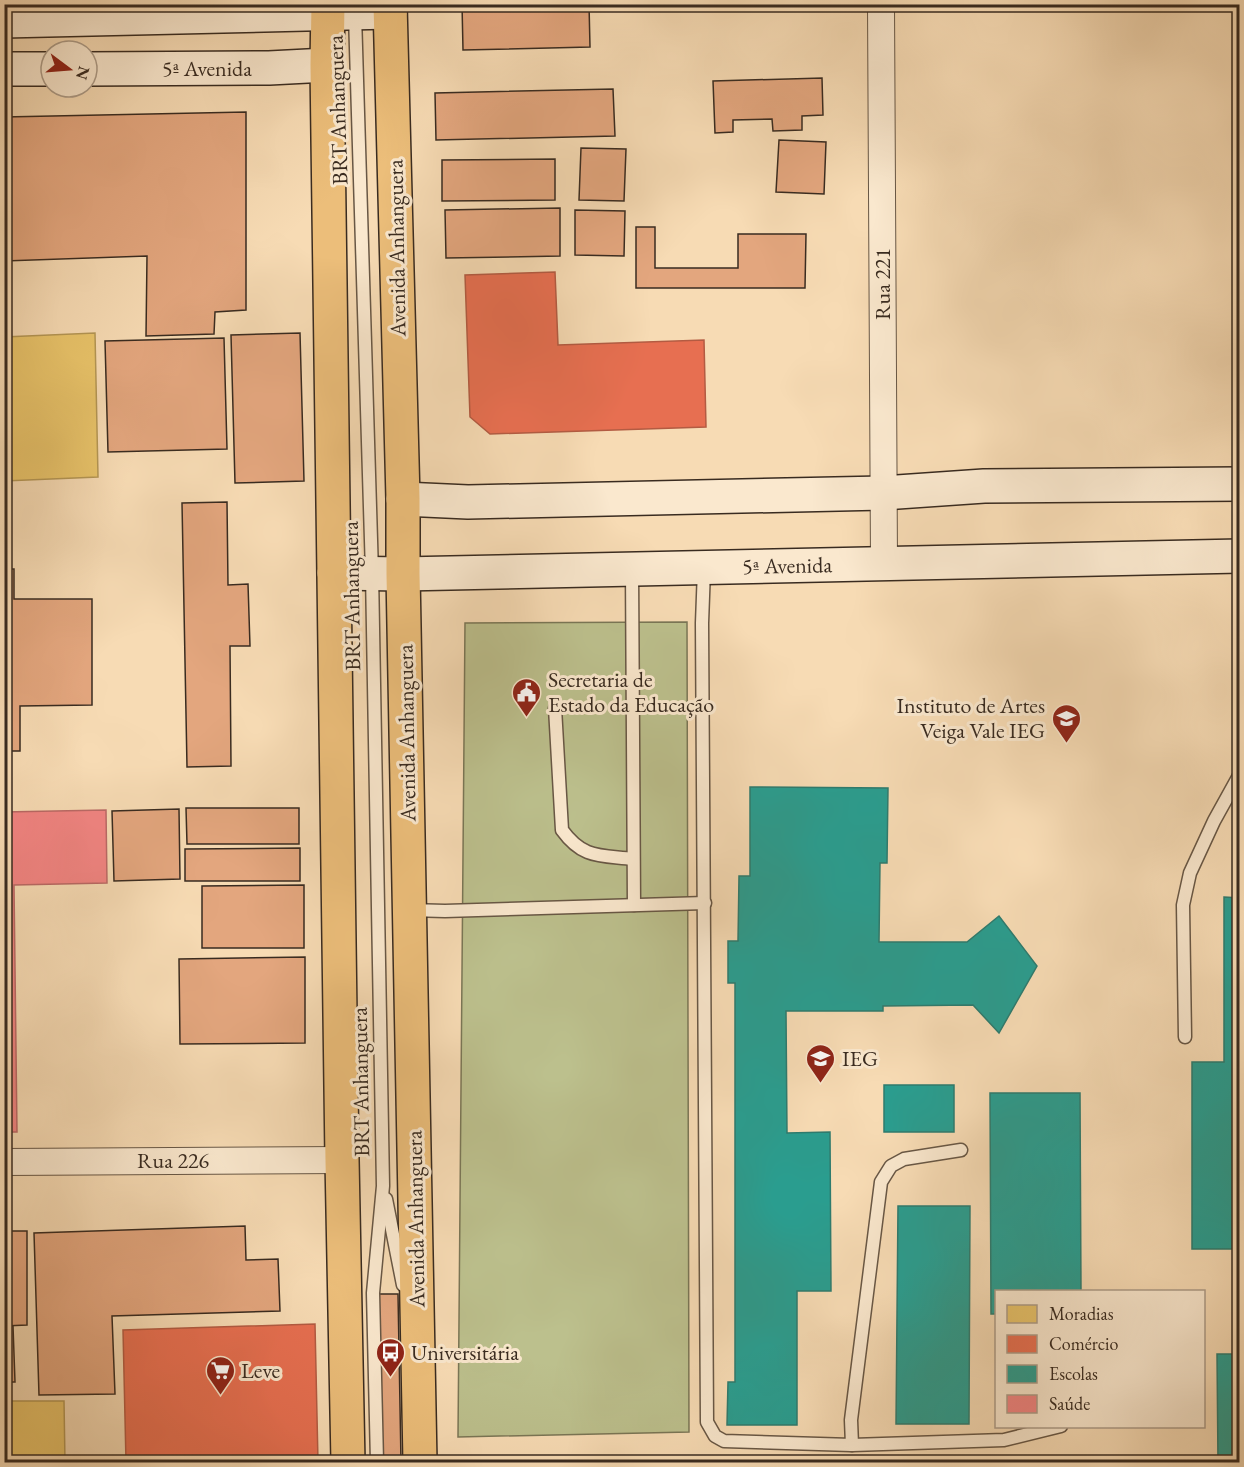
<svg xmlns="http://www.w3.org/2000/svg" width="1244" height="1467" viewBox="0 0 1244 1467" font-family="'EB Garamond',serif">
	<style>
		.green { fill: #bcc08d; stroke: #7a7656; stroke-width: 1.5 }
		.water { fill: #9dbbb0; stroke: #758176; stroke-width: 1.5 }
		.homes { fill: #e9c46a; stroke: #b49654; stroke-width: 1.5 }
		.shops { fill: #e76f51; stroke: #b35b42; stroke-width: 1.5 }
		.schools { fill: #2a9d8f; stroke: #2e7b6e; stroke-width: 1.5 }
		.health { fill: #f28482; stroke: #ba6965; stroke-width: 1.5 }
		.building { fill: #e3a67e; stroke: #392b20; stroke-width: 1.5 }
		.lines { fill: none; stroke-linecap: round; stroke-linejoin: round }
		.service-casing { stroke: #685745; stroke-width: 15 }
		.minor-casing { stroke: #685745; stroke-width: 28 }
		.secondary-casing { stroke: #392b20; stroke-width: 36 }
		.primary-casing { stroke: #392b20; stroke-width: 36 }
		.service { stroke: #fae8ce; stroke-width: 12 }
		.minor { stroke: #fae8ce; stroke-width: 26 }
		.secondary { stroke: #fae8ce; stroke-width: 33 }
		.primary { stroke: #ecbe7a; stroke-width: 33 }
		.labels { text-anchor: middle; stroke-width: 6; stroke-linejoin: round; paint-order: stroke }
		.street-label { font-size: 22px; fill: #392b20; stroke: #fae8ce }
		.poi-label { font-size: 22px; fill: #392b20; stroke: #fae8ce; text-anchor: start }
	</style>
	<rect width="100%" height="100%" fill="#f7dbb4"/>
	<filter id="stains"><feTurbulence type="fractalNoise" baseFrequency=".00333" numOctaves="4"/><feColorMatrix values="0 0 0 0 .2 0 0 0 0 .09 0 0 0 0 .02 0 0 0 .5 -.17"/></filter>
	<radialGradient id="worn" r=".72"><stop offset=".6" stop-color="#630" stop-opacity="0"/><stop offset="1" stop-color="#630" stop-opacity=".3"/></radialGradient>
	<path class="green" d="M687,622L689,1432L458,1437L465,623Z"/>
	<path class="water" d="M668,1457V1462H550V1458Z"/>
	<g class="homes">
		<path d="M95,333L98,477L4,481V337Z"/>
		<path d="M4,1401H64L65,1462H4Z"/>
	</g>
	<g class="shops">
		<path d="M555,272L558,345L704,340L706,427L490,434L470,417L465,275Z"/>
		<path d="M315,1324L318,1462H126L123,1330Z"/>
	</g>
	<g class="schools">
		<path d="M750,787L888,788L887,863H880L879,942H967L999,916L1037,966L999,1033L973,1005L883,1006V1011H786L787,1133L830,1132L831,1291H797V1425H727L728,1382H735V983H728V941H738L739,876H750Z"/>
		<path d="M1224,897L1240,898V1249H1192V1062H1224Z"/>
		<rect x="884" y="1085" width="70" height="47"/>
		<path d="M990,1093H1080L1081,1292H996V1314H991Z"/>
		<path d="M898,1206H970L969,1424H896Z"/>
		<path d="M1217,1354H1240V1462H1218Z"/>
	</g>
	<path class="health" d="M106,810L107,883L14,885L17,1132H4V812Z"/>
	<g class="building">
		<path d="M462,4H589L590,47L463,50Z"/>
		<path d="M822,78L823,115L802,116V130L773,131L772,119L733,120V132L715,133L713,81Z"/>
		<path d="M613,89L615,136L436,140L435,93Z"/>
		<path d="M246,112V310L215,312L214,334L146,336L147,256L4,261V117Z"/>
		<path d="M779,140L826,142L824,194L776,192Z"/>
		<path d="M581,148L626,149L624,201L579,200Z"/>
		<path d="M555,159V200L442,201V160Z"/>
		<path d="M560,208V256L446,258L445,210Z"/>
		<path d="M575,210L625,211L624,256L575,255Z"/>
		<path d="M636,227H655V268H738V234H806L805,288H636Z"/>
		<path d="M300,333L304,481L235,483L231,335Z"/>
		<path d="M224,338L227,449L108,452L105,341Z"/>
		<path d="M227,502L228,585L248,584L250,646H230L231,766L187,767L182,503Z"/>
		<path d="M4,569H14V599H92V705L20,706V751H4Z"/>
		<path d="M186,808H299V844H187Z"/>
		<path d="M179,809L180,879L114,881L112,811Z"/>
		<path d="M300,848V881H185V849Z"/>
		<path d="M304,885V948H202V886Z"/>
		<path d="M305,957V1043L180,1044L179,959Z"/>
		<path d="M245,1226L246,1260L278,1259L280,1311L112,1316L115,1394L39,1395L34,1233Z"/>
		<path d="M4,1231H27V1325L4,1326Z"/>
		<path d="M379,1294H398L401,1462H381Z"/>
		<path d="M4,1326H13L15,1382H4Z"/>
	</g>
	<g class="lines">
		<defs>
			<g id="service">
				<path d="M355,15L372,573L383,1186L373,1293L377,1462"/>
				<path d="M704,569L702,623L707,1422L715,1436L724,1441L852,1445L851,1420L881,1182L891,1166L904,1159L961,1150"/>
				<path d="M632,570L634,905"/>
				<path d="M555,708L562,830C583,859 600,855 633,859"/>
				<path d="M409,910L445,911L705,903"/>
				<path d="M1185,1037L1183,905L1190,873L1214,821L1240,774"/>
				<path d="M386,1199L403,1285"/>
				<path d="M852,1445L1004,1440L1061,1426"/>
			</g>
			<g id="minor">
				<path d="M881,4L884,563"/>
				<path d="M4,1162L342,1160"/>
			</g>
			<g id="secondary">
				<path d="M4,21L390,12"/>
				<path d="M4,69H51"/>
				<path d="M87,69L269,68L327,65"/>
				<path d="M403,499L468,502L883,493L984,486L1240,484"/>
				<path d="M334,573L403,574L1240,556"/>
			</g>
			<g id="primary">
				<path d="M328,4L327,65L342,1160L348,1462"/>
				<path d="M390,4L403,499V574L420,1462"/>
			</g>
		</defs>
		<use href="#service" class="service-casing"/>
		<use href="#minor" class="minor-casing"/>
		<use href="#secondary" class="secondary-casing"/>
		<use href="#primary" class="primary-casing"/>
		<use href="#service" class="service"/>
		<use href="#minor" class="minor"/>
		<use href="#secondary" class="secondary"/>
		<use href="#primary" class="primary"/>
	</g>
	<defs>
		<symbol id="civic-pin" viewBox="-11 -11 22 30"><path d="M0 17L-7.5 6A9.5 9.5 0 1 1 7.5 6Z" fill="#8f2418" stroke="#fae8ce"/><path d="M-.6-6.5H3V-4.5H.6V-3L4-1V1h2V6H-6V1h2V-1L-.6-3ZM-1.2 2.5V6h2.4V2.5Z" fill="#fff"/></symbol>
		<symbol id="university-pin" viewBox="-11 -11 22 30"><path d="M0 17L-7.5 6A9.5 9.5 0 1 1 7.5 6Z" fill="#8f2418" stroke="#fae8ce"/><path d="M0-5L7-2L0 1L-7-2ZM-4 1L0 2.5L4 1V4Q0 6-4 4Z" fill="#fff"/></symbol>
		<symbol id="school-pin" viewBox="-11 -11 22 30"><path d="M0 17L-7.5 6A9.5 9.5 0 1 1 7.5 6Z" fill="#8f2418" stroke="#fae8ce"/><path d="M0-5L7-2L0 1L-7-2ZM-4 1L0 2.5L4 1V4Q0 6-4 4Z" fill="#fff"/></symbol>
		<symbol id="bus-pin" viewBox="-11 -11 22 30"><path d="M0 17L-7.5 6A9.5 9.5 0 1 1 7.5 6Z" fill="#8f2418" stroke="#fae8ce"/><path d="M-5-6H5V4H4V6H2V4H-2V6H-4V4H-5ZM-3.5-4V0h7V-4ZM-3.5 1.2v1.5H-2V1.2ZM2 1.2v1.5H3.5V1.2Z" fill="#fff"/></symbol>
		<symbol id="supermarket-pin" viewBox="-11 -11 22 30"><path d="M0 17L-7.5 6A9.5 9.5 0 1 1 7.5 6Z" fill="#8f2418" stroke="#fae8ce"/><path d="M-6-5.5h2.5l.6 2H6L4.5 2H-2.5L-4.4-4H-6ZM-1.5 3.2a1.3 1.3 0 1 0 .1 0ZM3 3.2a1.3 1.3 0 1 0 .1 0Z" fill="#fff"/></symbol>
	</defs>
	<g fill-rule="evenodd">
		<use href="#civic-pin" x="510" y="676" width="33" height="45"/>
		<use href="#university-pin" x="1050" y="702" width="33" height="45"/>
		<use href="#school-pin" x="804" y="1042" width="33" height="45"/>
		<use href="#bus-pin" x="374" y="1336" width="33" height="45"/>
		<use href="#supermarket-pin" x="204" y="1354" width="33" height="45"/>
	</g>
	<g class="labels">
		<g class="street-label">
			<text x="207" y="76">5ª Avenida</text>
			<text transform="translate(337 110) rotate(-92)" y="8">BRT Anhanguera</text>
			<text transform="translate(396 248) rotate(-91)" y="8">Avenida Anhanguera</text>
			<text transform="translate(882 284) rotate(-90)" y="8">Rua 221</text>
			<text transform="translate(787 565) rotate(-1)" y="8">5ª Avenida</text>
			<text transform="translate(351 596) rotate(-91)" y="8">BRT Anhanguera</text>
			<text transform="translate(406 733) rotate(-91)" y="8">Avenida Anhanguera</text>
			<text transform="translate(360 1082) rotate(-91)" y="8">BRT Anhanguera</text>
			<text x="173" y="1168">Rua 226</text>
			<text transform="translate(415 1219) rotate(-91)" y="8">Avenida Anhanguera</text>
		</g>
		<g class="poi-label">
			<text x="548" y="687">Secretaria de<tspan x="548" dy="25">Estado da Educação</tspan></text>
			<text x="1045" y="713" text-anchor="end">Instituto de Artes<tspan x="1045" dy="25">Veiga Vale IEG</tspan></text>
			<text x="842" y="1066">IEG</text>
			<text x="411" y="1360">Universitária</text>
			<text x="241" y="1378">Leve</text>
		</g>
	</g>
	<rect width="1244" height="1467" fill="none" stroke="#f7dbb4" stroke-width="24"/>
	<rect x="6" y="6" width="1232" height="1455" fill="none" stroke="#392b20" stroke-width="3"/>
	<rect x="12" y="12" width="1220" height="1443" fill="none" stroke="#392b20" stroke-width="1.5"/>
	<rect x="995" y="1290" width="210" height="138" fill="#fae8ce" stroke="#ad9c88" stroke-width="1.5"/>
	<rect x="1007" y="1305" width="30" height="18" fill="#e9c46a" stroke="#ad9c88" stroke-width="1.5"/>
	<text x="1049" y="1320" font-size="18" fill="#392b20">Moradias</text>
	<rect x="1007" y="1335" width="30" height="18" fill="#e76f51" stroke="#ad9c88" stroke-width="1.5"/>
	<text x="1049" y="1350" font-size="18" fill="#392b20">Comércio</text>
	<rect x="1007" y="1365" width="30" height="18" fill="#2a9d8f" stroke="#ad9c88" stroke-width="1.5"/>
	<text x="1049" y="1380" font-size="18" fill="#392b20">Escolas</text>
	<rect x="1007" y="1395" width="30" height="18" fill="#f28482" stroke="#ad9c88" stroke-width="1.5"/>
	<text x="1049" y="1410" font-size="18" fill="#392b20">Saúde</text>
	<g transform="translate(69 69) rotate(106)"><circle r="28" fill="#fae8ce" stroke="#ad9c88" stroke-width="1.5"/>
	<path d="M0-4.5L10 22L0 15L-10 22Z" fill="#8f2418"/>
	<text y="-9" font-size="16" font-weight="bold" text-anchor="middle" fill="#392b20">N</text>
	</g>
	<rect width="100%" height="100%" filter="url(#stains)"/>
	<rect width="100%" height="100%" fill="url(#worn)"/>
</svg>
